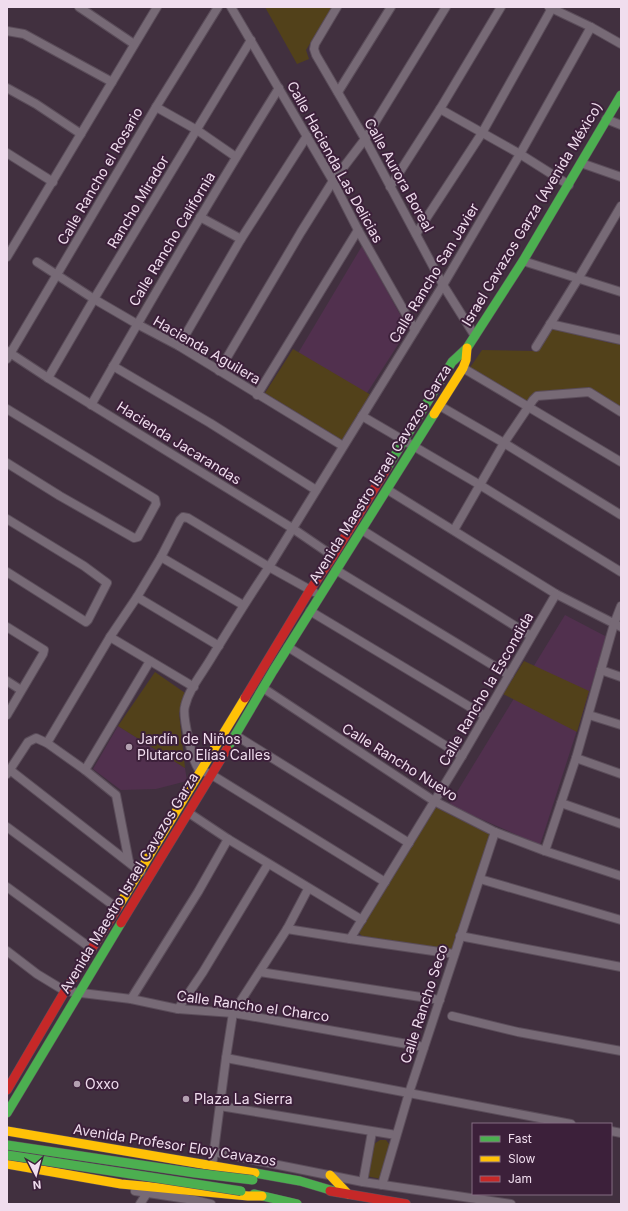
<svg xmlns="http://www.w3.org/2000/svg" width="628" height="1211" viewBox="0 0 628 1211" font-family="Inter,sans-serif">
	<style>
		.built { fill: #51304e }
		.green { fill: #52411a }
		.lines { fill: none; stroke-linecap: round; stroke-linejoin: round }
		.street-casing { stroke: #5b4d5a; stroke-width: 10 }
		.fast-casing { stroke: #5b4d5a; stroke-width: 10 }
		.slow-casing { stroke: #5b4d5a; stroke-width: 10 }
		.jam-casing { stroke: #5b4d5a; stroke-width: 10 }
		.street { stroke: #776a76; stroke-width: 8 }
		.fast { stroke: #4caf50; stroke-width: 9 }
		.slow { stroke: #ffc107; stroke-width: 9 }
		.jam { stroke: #c62828; stroke-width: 9 }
		.fast-bridge-casing { stroke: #5b4d5a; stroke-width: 10; stroke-linecap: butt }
		.fast-bridge { stroke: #4caf50; stroke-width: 9 }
		.poi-dot { fill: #b3a0b1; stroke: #3c203a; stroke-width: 1.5 }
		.labels { text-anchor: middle; stroke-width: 4; stroke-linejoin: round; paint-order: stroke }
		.street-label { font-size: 14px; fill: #f0ddee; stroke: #3c203a }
		.poi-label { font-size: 14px; fill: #f0ddee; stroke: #3c203a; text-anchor: start }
	</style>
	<rect width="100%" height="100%" fill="#41303f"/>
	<g class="built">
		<path d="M362,246L408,329L365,396L297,355Z"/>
		<path d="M565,615L607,637L540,845L449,805Z"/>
		<path d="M118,726L185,768L187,781L156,789L121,790L93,769Z"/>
	</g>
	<g class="green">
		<path d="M265,7H332L306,50L309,59L297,64Z"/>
		<path d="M550,328L610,343L621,344V408L592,390L537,396L529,406L469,369L482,350L535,351Z"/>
		<path d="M293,349L371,395L342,440L265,393Z"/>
		<path d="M524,661L589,691L577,732L503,694Z"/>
		<path d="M155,672L188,695L179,713L185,768L118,726Z"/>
		<path d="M435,807L491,835L452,950L362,936L359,933Z"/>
		<path d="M380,1140H386L389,1144L390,1150L381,1179L366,1176L374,1144Z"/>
	</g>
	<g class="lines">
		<defs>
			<g id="street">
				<path d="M79,7L134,44"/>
				<path d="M231,7L333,181L358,230L415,330"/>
				<path d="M337,7L315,44L314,49L316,55L365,139L443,285L475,336"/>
				<path d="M549,7L591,27L621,44"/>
				<path d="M7,31L24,34L112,82"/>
				<path d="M7,88L36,104L81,134"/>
				<path d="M338,92L391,7"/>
				<path d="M156,107L197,130L236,157"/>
				<path d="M440,109L520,154L569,185"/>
				<path d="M606,119L621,125"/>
				<path d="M7,153L53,182"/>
				<path d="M581,163L621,177"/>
				<path d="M390,187L440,109L501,7"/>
				<path d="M200,217L241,239"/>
				<path d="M416,234L482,133L552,8"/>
				<path d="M7,257L157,7"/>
				<path d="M523,261L621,292"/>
				<path d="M37,262L94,299L137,324L179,346L343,446"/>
				<path d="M550,324L621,340"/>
				<path d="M179,346L241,239L307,136"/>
				<path d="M536,347L578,279L621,206"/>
				<path d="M7,351L48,378L292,528L333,556"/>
				<path d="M7,359L156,107L218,7"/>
				<path d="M113,366L210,423L316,490"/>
				<path d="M463,368L621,462"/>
				<path d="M219,371L301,232L333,181L365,139L446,7"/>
				<path d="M48,378L94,299L251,40"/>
				<path d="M257,395L358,230"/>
				<path d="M91,405C152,298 214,192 279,88"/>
				<path d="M440,406L504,443L621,515"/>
				<path d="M7,409L155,499L156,504L138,537L134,538L60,496L7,463"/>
				<path d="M362,416L480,485L621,572"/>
				<path d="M388,490L556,594L621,627"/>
				<path d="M7,519L84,566L107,583L88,620L86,622L7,572"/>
				<path d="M362,530L531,636"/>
				<path d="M454,530L504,443L533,400L537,396L589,392L621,412"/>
				<path d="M161,557L243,605"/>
				<path d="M336,570L509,675"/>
				<path d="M137,597L219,646"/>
				<path d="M310,611L485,716"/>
				<path d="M7,627L44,650L43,654L7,715"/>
				<path d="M110,637L194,687"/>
				<path d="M288,647L462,756"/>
				<path d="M601,670L621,677"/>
				<path d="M7,681L21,690"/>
				<path d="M263,688L434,801L495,832L545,851L621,876"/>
				<path d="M589,715L621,725"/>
				<path d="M235,735L409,843"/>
				<path d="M47,743L110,637L137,597L161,557L180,520L183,517L188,518L269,567L314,592"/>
				<path d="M576,758L621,774"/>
				<path d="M10,770L141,872"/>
				<path d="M85,770L150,661"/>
				<path d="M7,774L28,742L36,738L47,743L85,770L116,795L129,862"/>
				<path d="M561,803L621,824"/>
				<path d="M189,813L228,839L362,920"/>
				<path d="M7,827L117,908"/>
				<path d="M545,851L576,758L614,624L621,606"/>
				<path d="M480,879L621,920"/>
				<path d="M385,882L212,775C207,773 202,771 198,768C192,760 182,715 185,706C189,689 201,675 210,660C229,629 248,598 269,567L443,285L520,154L591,27"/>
				<path d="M7,887L92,949"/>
				<path d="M287,929L350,939L454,954"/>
				<path d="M460,936L621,967"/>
				<path d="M350,939L462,756L556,594"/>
				<path d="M7,951L37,974L65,991L131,999L178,1009L233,1013L424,1047"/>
				<path d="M260,972L440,1000"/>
				<path d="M131,999L198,892L228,839"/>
				<path d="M178,1009L203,972L268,864"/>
				<path d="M452,1016L518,1032L621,1051"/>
				<path d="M226,1058L571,1124"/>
				<path d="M220,1106L396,1135"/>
				<path d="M611,1131L621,1133"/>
				<path d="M214,1152L363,1182L511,1204"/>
				<path d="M212,1166L226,1058L233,1013L287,929L308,889"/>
				<path d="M363,1182L372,1132"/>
				<path d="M382,1185L409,1093L495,832"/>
				<path d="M135,1191L194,1200L211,1204"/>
				<path d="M140,1204L147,1193"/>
			</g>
			<g id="fast">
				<path d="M387,468L452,362L467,348L523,261L621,95"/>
				<path d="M227,749L273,671L434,414"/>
				<path d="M7,1113L121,923"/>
				<path d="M255,1173L300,1181L337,1192"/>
				<path d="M254,1194L297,1204"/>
			</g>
			<g id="slow">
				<path d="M434,414L463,368L466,360L467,348"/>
				<path d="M118,907L245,698"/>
				<path d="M7,1131L255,1173"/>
				<path d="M7,1164L121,1184L248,1196H262"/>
				<path d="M330,1175L348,1194"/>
			</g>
			<g id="jam">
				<path d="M245,698L310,590L333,556L387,468"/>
				<path d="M121,923L227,749"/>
				<path d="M7,1090L65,991L118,907"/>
				<path d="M330,1191L406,1204"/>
			</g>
		</defs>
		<use href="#street" class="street-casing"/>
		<use href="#fast" class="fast-casing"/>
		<use href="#slow" class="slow-casing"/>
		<use href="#jam" class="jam-casing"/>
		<use href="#street" class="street"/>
		<use href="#fast" class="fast"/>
		<use href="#slow" class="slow"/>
		<use href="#jam" class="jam"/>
		<defs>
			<g id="fast-bridge">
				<path d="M7,1145L195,1173L253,1180"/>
				<path d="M7,1155L241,1191"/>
			</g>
		</defs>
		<use href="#fast-bridge" class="fast-bridge-casing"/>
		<use href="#fast-bridge" class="fast-bridge"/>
	</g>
	<g class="poi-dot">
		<circle cx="129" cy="747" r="4"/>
		<circle cx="77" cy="1084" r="4"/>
		<circle cx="186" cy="1099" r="4"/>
	</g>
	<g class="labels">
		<g class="street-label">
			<text transform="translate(335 162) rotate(61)" y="5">Calle Hacienda Las Delicias</text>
			<text transform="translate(399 175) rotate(61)" y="5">Calle Aurora Boreal</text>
			<text transform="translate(100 176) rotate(-60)" y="5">Calle Rancho el Rosario</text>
			<text transform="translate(138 202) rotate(-59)" y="5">Rancho Mirador</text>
			<text transform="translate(532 214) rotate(-59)" y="5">Israel Cavazos Garza (Avenida México)</text>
			<text transform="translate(172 239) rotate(-59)" y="5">Calle Rancho California</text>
			<text transform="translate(434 273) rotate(-59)" y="5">Calle Rancho San Javier</text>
			<text transform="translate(207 350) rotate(30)" y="5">Hacienda Aguilera</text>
			<text transform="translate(179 443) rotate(32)" y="5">Hacienda Jacarandas</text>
			<text transform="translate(380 474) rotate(-58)" y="5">Avenida Maestro Israel Cavazos Garza</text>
			<text transform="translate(486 689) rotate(-60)" y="5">Calle Rancho la Escondida</text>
			<text transform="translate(400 762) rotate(32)" y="5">Calle Rancho Nuevo</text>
			<text transform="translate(129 883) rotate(-59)" y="5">Avenida Maestro Israel Cavazos Garza</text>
			<text transform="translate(424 1004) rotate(-72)" y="5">Calle Rancho Seco</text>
			<text transform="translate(253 1006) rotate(8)" y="5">Calle Rancho el Charco</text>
			<text transform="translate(175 1145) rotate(9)" y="5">Avenida Profesor Eloy Cavazos</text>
		</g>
		<g class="poi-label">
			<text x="137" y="744">Jardín de Niños<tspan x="137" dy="16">Plutarco Elías Calles</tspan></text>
			<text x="85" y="1089">Oxxo</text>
			<text x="194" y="1104">Plaza La Sierra</text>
		</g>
	</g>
	<rect width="628" height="1211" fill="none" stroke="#f0ddee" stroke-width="16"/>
	<rect x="472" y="1123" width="140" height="72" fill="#3c203a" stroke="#846c82"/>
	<rect x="480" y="1136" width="20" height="6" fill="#4caf50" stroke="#846c82"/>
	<text x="508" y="1143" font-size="12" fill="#f0ddee">Fast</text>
	<rect x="480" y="1156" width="20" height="6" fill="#ffc107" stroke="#846c82"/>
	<text x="508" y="1163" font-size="12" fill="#f0ddee">Slow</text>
	<rect x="480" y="1176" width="20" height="6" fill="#c62828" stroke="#846c82"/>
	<text x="508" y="1183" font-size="12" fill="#f0ddee">Jam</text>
	<g transform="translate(36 1175) rotate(174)" stroke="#3c203a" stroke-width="3" paint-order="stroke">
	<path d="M0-3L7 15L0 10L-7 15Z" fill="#f0ddee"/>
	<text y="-6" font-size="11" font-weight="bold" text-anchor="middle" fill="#f0ddee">N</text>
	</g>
</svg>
